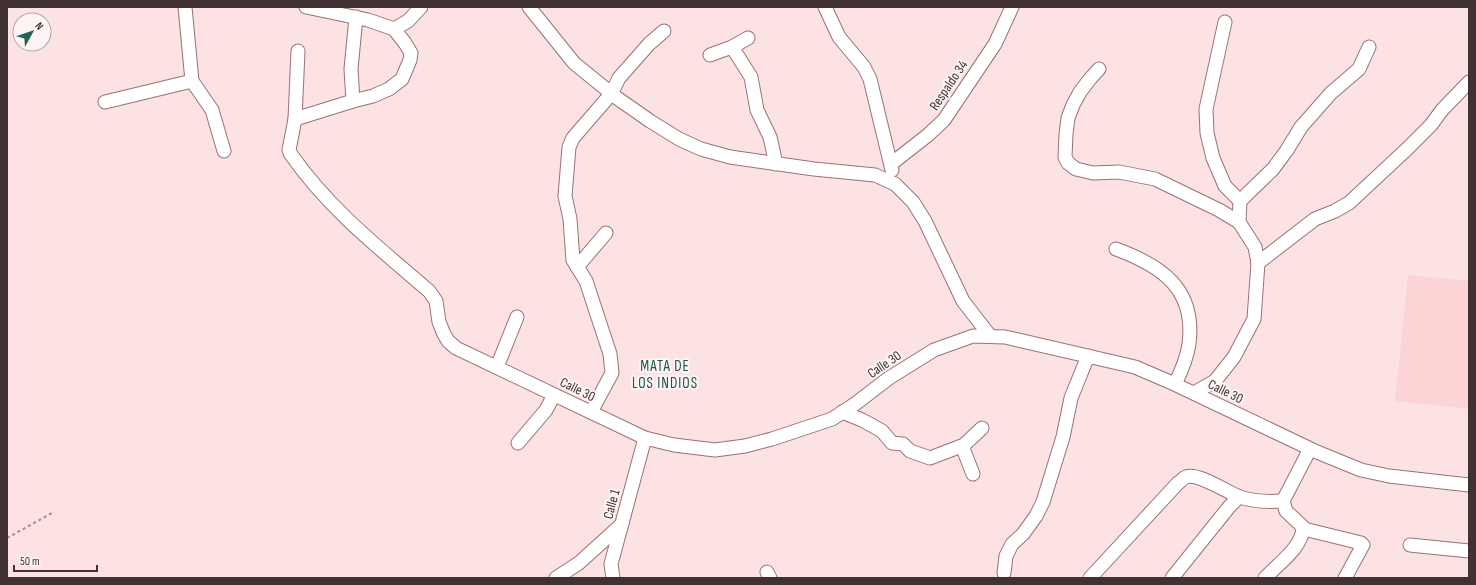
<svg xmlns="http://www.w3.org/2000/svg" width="1476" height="585" viewBox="0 0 1476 585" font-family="'Sofia Sans Condensed',sans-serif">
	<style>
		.built { fill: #fdd4d5 }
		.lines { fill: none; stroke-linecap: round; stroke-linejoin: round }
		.minor-casing { stroke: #987274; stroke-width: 15 }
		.path { stroke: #a28c8d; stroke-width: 2; stroke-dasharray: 3 3; stroke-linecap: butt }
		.minor { stroke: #fff; stroke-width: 13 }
		.labels { text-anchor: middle; stroke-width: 4; stroke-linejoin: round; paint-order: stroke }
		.street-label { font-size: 14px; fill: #423132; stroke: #fdf4f5 }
		.neighbourhood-label { font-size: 15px; letter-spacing: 1px; fill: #1e5448; stroke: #fdf4f5 }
	</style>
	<rect width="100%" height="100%" fill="#fde2e3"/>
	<path class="built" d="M1408,275L1469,281V409L1395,401Z"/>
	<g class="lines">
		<defs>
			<g id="minor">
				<path d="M185,7L192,81L212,110L224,151"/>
				<path d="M306,7L368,20L394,29L408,21L421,7"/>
				<path d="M529,7L574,63L617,98L650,121L679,139L701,149L730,157L814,169L875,175L895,184L913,202L925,221L963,301L990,336"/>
				<path d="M825,7L839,37L864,67L870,79L892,170"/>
				<path d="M356,17L351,69L353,101L373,96L389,89L402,79L410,60L411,53L405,43L394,29"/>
				<path d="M1225,22L1206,109L1207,133L1213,158L1225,186L1240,201"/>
				<path d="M748,38L732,47L751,77L757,110L770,137L776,164"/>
				<path d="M298,51L295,119L353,101"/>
				<path d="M710,55L732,47"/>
				<path d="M1099,69L1090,79L1080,92L1073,105L1068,118L1066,134L1065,157L1068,163L1076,169L1093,173L1119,172L1155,179L1219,210L1239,222L1255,247L1258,263L1254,319L1234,357L1215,381L1194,393"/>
				<path d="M105,102L192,81"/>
				<path d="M295,119L289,150L290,153C327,207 380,249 429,291L436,301L439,322L444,334L448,341L456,348L645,438L674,445L715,450L745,446L772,439L832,419L855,404L889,378L934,350L973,336L1005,337L1135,367L1170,382L1317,452L1361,470L1389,476L1469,485"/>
				<path d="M891,164L928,135L944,120L995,44L1012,7"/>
				<path d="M1239,222L1240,201L1273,169L1287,150L1301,127L1331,93L1359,69L1369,47"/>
				<path d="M1116,249C1162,266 1196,289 1189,344C1187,358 1181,372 1175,384"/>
				<path d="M1258,263L1315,219L1335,211L1349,203L1407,149L1431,125L1442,110L1469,82"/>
				<path d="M577,267L606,233"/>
				<path d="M497,367L517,317"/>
				<path d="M591,412L612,373L610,354L586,281L573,260L570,219L565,196L569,147L573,138L611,94L619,78L649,44L664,31"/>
				<path d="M842,412L862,420L882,431L892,443L903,444L910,451L930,458L964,445L982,428"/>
				<path d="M518,443L546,410L554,395"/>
				<path d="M962,446L973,474"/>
				<path d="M1304,529L1361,543L1363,545L1345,578"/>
				<path d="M1410,545L1469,551"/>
				<path d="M767,572L770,578"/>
				<path d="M1004,573L1006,556L1012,544L1023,534L1036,516L1043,502L1063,437L1071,398L1088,356"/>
				<path d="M556,578L579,563L622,524"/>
				<path d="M613,578L611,564L645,438"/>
				<path d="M1090,578L1178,483C1180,482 1183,478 1186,477C1198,472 1228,493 1240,497C1254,502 1268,502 1283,501"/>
				<path d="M1172,578L1229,507L1239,497"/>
				<path d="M1265,578C1278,564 1303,547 1303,527L1286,511L1283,501L1310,449"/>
			</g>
		</defs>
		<use href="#minor" class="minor-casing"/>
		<path class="path" d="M7,538L52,513"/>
		<use href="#minor" class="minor"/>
	</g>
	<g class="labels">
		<g class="street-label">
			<text transform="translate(948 85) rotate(-56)" y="5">Respaldo 34</text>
			<text transform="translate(884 364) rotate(-34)" y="5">Calle 30</text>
			<text transform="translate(578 389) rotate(26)" y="5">Calle 30</text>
			<text transform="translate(1226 391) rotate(26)" y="5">Calle 30</text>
			<text transform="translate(611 504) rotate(-75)" y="5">Calle 1</text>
		</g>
		<g class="neighbourhood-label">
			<text x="665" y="371">MATA DE<tspan x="665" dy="17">LOS INDIOS</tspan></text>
		</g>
	</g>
	<rect width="1476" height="585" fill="none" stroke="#423132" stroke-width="16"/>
	<g transform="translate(32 32) rotate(50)"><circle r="19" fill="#fdf4f5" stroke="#b2a6a7"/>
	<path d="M0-3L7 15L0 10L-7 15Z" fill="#216557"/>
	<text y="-6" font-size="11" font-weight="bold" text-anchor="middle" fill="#423132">N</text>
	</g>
	<path d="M14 565v6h83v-6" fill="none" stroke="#423132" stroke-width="2"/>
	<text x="20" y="565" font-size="12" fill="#423132" stroke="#fdf4f5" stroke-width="3" paint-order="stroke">50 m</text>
</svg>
